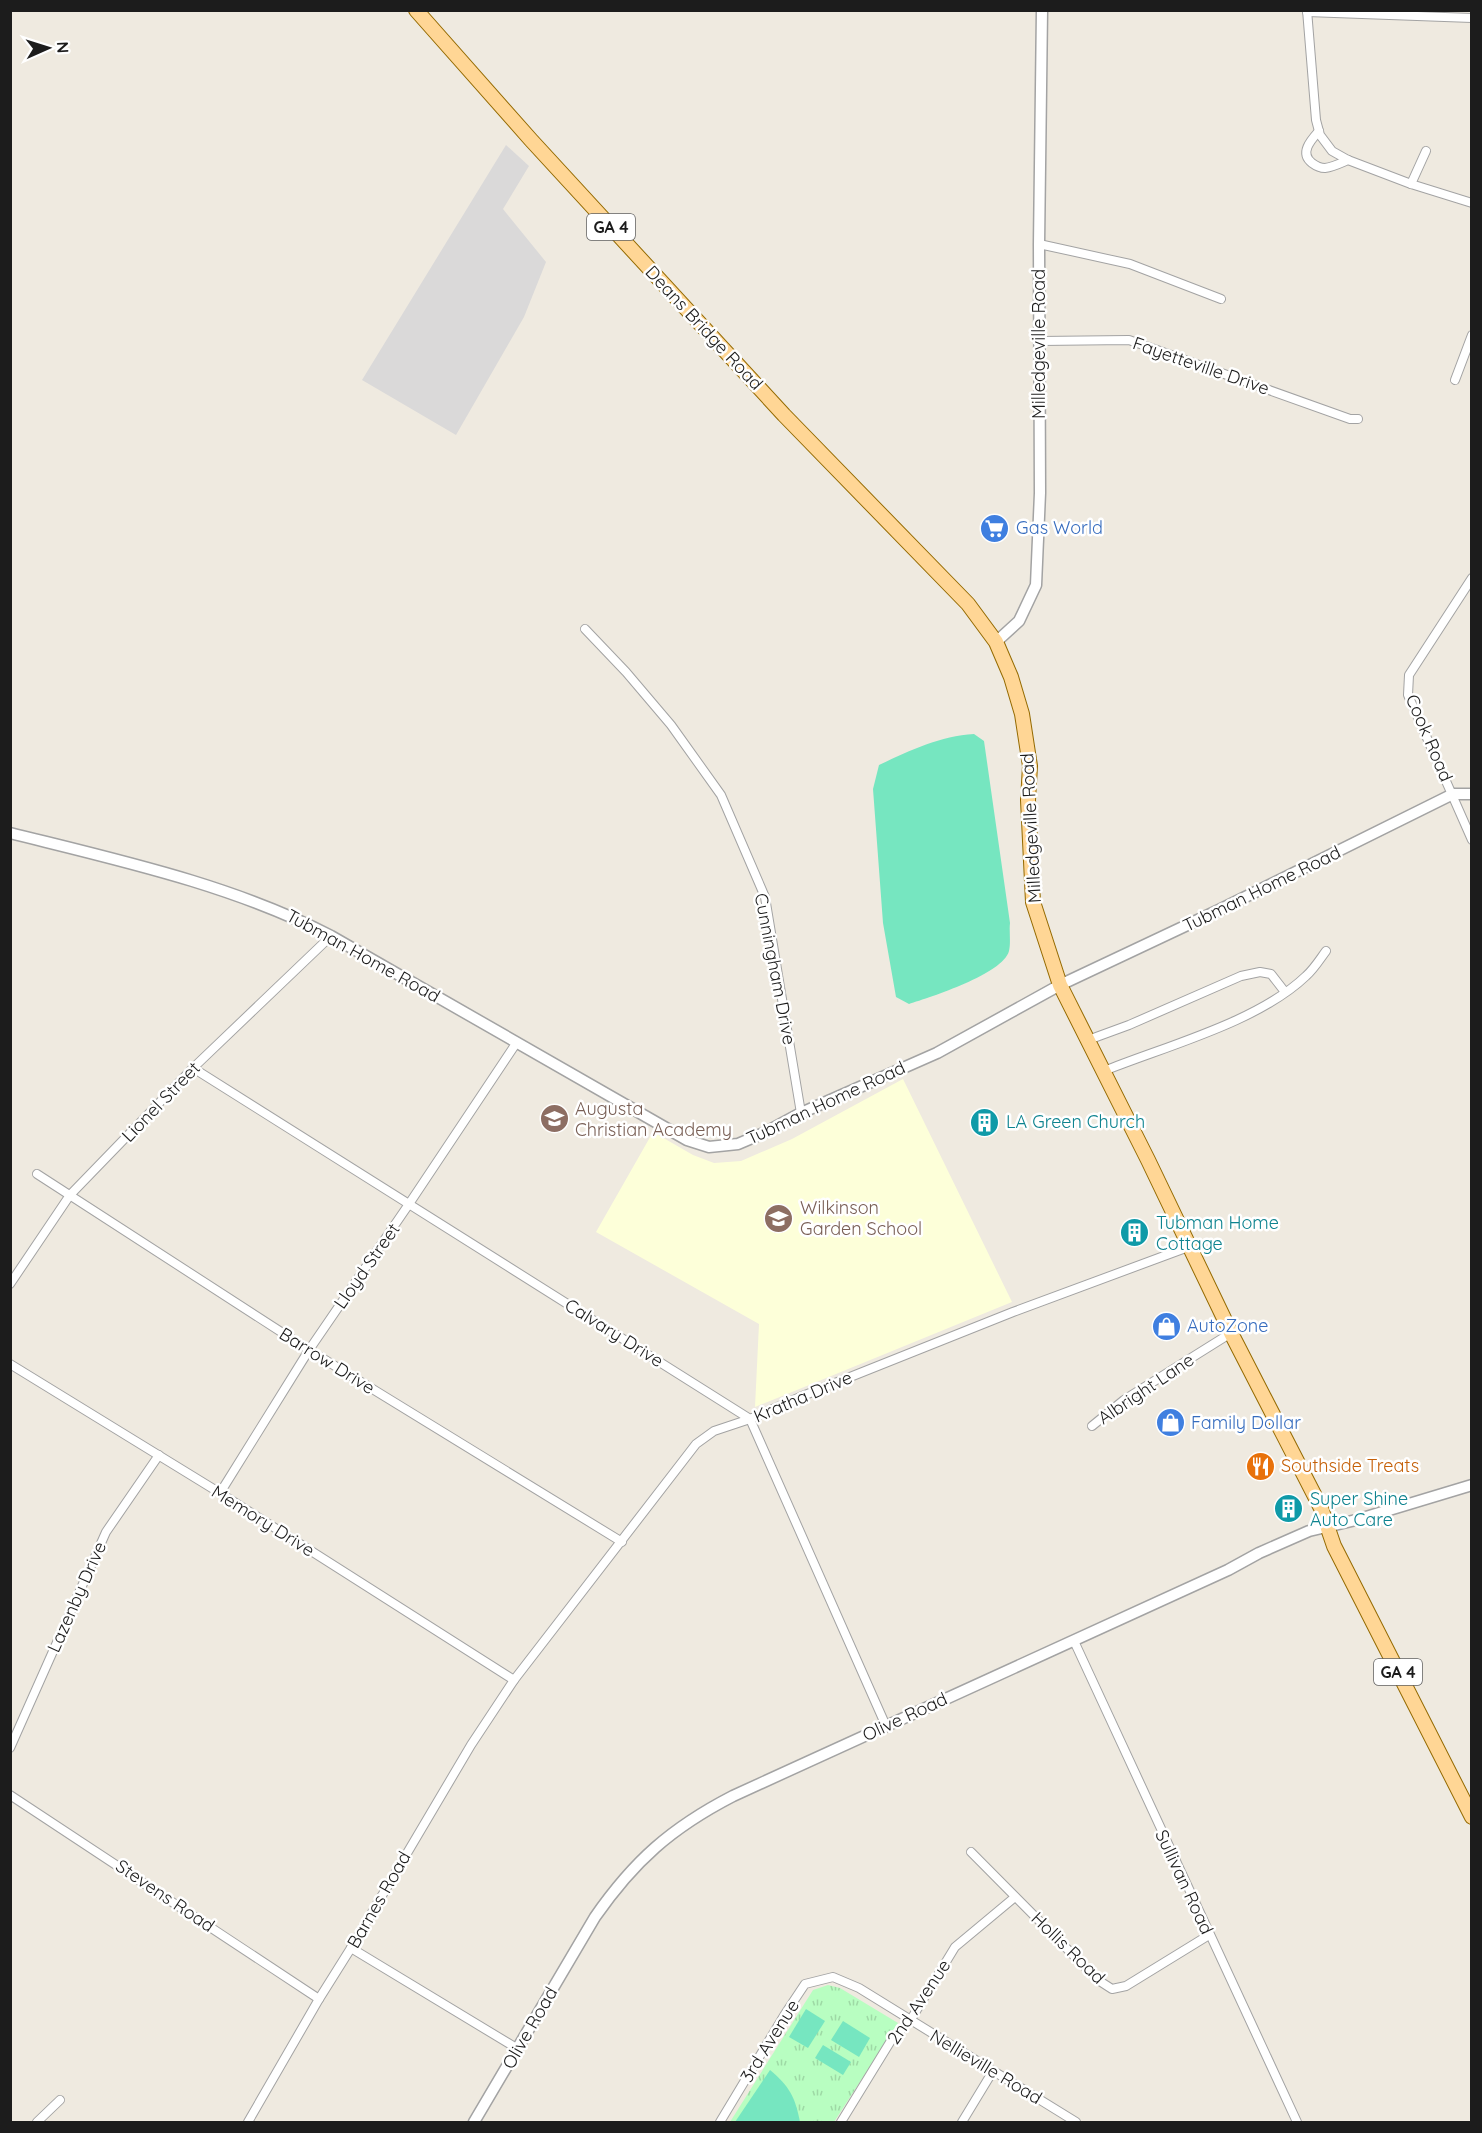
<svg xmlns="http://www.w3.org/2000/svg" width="1482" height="2133" viewBox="0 0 1482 2133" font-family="Quicksand,sans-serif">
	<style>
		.residential { fill: #dad9d9 }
		.education { fill: #fdffd9 }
		.park { fill: url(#park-tufts) }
		.pitch { fill: #76e6c0 }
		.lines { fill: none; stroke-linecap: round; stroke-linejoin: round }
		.minor-casing { stroke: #a3a3a3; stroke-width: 10 }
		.tertiary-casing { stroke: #a3a3a3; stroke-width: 13 }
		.primary-casing { stroke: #946a00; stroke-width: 16 }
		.minor { stroke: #fff; stroke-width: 8 }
		.tertiary { stroke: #fff; stroke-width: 10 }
		.primary { stroke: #ffd695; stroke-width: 14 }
		.labels { text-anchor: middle; stroke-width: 5; stroke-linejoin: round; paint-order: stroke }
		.shield { fill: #fff; stroke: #606060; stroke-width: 1.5 }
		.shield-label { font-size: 16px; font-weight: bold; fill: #1c1c1c }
		.street-label { font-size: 18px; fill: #1c1c1c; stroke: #fff }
		.shop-label { font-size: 18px; fill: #366cbe; stroke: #fff; text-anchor: start }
		.education-label { font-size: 18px; fill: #785e54; stroke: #fff; text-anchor: start }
		.culture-label { font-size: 18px; fill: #0d838f; stroke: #fff; text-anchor: start }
		.food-label { font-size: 18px; fill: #c56008; stroke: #fff; text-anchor: start }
	</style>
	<defs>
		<pattern id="park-tufts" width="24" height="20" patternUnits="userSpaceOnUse" patternTransform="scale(1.5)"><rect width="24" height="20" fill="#b8fec1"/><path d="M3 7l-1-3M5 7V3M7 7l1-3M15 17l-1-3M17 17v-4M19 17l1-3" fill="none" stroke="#9ed9a5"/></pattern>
	</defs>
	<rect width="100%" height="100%" fill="#efeae0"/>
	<path class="residential" d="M506,145L529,166L503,209L546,262L524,317L456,435L362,380Z"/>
	<path class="education" d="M903,1079L1012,1302L755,1407L759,1324L596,1232L653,1132L693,1155L714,1163L741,1161L792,1139Z"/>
	<path class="park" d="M828,1985L840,1988L898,2023L834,2122H730L813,1990Z"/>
	<g class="pitch">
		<path d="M974,734L984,741L1010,923C1009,931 1011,942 1009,951C1003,974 931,997 909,1004L896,997L883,923L873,789L879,765C909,751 940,736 974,734Z"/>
		<path d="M806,2009L825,2021L808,2048L789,2037Z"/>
		<path d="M843,2021L870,2038L859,2057L831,2040Z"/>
		<path d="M823,2045L851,2062L843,2075L815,2058Z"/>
		<path d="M770,2070C790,2087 795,2097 800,2122H735Z"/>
	</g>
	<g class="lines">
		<defs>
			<g id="minor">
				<path d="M1307,10L1316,120L1320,135L1332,151L1348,160L1411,184L1472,203"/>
				<path d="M1307,12L1472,18"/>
				<path d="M1319,131C1311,140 1299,153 1312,163C1316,166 1320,168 1325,168C1333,167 1341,163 1348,160"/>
				<path d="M1411,184L1426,151"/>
				<path d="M1039,244L1130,264L1221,299"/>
				<path d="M1040,341L1129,340L1350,419H1358"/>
				<path d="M1455,380L1472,335"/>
				<path d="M1472,578L1409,675L1408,695L1472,840"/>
				<path d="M585,629L626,672L671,725L721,795L765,897L801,1113"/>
				<path d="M1088,1040L1129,1025L1241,976L1260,972L1271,974L1285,992"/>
				<path d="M193,1068L750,1419L886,1726"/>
				<path d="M1104,1071C1166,1046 1258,1022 1306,976C1314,969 1320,959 1326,951"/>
				<path d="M37,1174L309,1350L622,1542"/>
				<path d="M10,1284L70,1195L193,1068L331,936"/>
				<path d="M10,1364L220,1493L514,1680"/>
				<path d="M1092,1426L1124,1400L1231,1333"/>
				<path d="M220,1493L309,1350L409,1204L517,1042"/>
				<path d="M1074,1641L1297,2122"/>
				<path d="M10,1748L106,1532L159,1455"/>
				<path d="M10,1795L319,1999"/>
				<path d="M971,1852L1098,1980L1112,1989L1126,1986L1209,1935"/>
				<path d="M351,1948L518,2049"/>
				<path d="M37,2122L60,2100"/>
				<path d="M248,2122L319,1999L351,1948L471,1745L514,1680L696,1444L714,1431L750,1419L800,1397L1013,1312L1191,1246"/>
				<path d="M720,2122L785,2014L805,1984L833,1977L859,1988L1076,2122"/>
				<path d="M841,2122L892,2039L910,2021L955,1947L1015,1897"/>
				<path d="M962,2122L993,2071"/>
			</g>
			<g id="tertiary">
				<path d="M996,642L1019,621L1036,585L1040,493L1039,244L1042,10"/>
				<path d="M10,833C118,860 233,885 331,936L687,1140L709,1147L738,1144L766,1132L801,1113L937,1053L1060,985L1219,910L1453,794H1472"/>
				<path d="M474,2122L595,1917C634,1861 671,1828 733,1796L1228,1570L1259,1553L1309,1531L1356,1520L1472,1485"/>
			</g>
			<path id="primary" d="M416,10L531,140L784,415L968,604L996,642L1011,677L1022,714L1030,766L1028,800L1033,902L1060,985L1148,1160L1231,1333L1321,1508L1334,1546L1472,1817"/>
		</defs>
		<use href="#minor" class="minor-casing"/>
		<use href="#tertiary" class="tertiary-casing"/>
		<use href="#primary" class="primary-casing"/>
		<use href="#minor" class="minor"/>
		<use href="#tertiary" class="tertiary"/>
		<use href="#primary" class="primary"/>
	</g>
	<defs>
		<symbol id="supermarket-disc" viewBox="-11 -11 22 22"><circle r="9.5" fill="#3f7fe0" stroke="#fff"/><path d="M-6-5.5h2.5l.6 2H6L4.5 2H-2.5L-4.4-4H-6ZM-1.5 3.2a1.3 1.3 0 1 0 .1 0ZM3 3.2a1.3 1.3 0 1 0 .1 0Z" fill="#fff"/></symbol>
		<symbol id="school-disc" viewBox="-11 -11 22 22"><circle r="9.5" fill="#8d6e63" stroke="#fff"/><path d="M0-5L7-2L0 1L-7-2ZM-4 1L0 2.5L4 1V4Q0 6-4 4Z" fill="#fff"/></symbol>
		<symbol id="building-disc" viewBox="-11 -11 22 22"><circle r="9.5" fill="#0f9aa8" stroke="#fff"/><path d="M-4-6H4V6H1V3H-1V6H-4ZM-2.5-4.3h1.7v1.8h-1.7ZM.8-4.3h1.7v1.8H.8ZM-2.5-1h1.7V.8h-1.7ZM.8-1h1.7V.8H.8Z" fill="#fff"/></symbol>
		<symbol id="shop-disc" viewBox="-11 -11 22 22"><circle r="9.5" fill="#3f7fe0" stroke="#fff"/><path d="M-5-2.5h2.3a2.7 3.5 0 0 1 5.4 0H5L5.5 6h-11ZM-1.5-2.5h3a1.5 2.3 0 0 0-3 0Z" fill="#fff"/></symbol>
		<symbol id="restaurant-disc" viewBox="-11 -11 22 22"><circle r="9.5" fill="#e8710a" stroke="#fff"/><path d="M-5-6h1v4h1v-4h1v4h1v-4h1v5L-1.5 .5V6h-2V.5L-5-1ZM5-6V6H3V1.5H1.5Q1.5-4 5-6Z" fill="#fff"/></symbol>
	</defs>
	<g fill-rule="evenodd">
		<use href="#supermarket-disc" x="978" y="512" width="33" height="33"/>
		<use href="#school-disc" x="538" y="1102" width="33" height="33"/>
		<use href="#building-disc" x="968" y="1106" width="33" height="33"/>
		<use href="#school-disc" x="762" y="1202" width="33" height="33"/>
		<use href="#building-disc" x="1118" y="1216" width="33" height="33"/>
		<use href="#shop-disc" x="1150" y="1310" width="33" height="33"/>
		<use href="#shop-disc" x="1154" y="1406" width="33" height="33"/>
		<use href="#restaurant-disc" x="1244" y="1450" width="33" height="33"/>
		<use href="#building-disc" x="1272" y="1492" width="33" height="33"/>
	</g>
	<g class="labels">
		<g class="shield">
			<rect x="587" y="214" width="48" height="26" rx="4.5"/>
			<rect x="1374" y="1659" width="48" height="26" rx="4.5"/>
		</g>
		<g class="shield-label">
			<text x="611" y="233">GA 4</text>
			<text x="1398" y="1678">GA 4</text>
		</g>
		<g class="street-label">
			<text transform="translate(704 328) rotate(47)" y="6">Deans Bridge Road</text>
			<text transform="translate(1039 344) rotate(-90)" y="6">Milledgeville Road</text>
			<text transform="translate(1201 366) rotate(19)" y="6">Fayetteville Drive</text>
			<text transform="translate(1429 738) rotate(67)" y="6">Cook Road</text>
			<text transform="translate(1031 828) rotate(-93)" y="6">Milledgeville Road</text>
			<text transform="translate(1262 889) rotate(-26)" y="6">Tubman Home Road</text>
			<text transform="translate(363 956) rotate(29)" y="6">Tubman Home Road</text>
			<text transform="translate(775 969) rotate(79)" y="6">Cunningham Drive</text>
			<text transform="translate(161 1102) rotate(-46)" y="6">Lionel Street</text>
			<text transform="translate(826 1103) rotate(-25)" y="6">Tubman Home Road</text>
			<text transform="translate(367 1266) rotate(-55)" y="6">Lloyd Street</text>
			<text transform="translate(614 1333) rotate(32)" y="6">Calvary Drive</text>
			<text transform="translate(327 1361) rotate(32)" y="6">Barrow Drive</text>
			<text transform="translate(1146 1389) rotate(-34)" y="6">Albright Lane</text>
			<text transform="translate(803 1397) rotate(-23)" y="6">Kratha Drive</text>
			<text transform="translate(263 1521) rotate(32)" y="6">Memory Drive</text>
			<text transform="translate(77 1597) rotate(-66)" y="6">Lazenby Drive</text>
			<text transform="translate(905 1717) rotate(-25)" y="6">Olive Road</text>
			<text transform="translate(1184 1882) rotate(65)" y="6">Sullivan Road</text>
			<text transform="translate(165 1896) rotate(34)" y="6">Stevens Road</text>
			<text transform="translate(379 1900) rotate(-60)" y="6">Barnes Road</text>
			<text transform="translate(1068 1948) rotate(44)" y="6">Hollis Road</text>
			<text transform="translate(919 2002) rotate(-56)" y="6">2nd Avenue</text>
			<text transform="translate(530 2028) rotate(-60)" y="6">Olive Road</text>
			<text transform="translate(770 2041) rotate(-58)" y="6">3rd Avenue</text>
			<text transform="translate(986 2067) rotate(31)" y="6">Nellieville Road</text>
		</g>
		<g class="shop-label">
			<text x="1016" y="534">Gas World</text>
			<text x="1187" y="1332">AutoZone</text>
			<text x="1191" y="1429">Family Dollar</text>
		</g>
		<g class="education-label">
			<text x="575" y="1115">Augusta<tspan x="575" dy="21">Christian Academy</tspan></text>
			<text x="800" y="1214">Wilkinson<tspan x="800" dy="21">Garden School</tspan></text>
		</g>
		<g class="culture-label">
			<text x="1006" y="1128">LA Green Church</text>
			<text x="1156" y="1229">Tubman Home<tspan x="1156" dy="21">Cottage</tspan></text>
			<text x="1310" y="1505">Super Shine<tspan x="1310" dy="21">Auto Care</tspan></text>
		</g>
		<g class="food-label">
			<text x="1281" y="1472">Southside Treats</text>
		</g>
	</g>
	<rect width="1482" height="2133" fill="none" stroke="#1c1c1c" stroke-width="24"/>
	<g transform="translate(48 48) rotate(87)" stroke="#ffffff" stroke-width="4.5" paint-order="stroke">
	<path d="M0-4.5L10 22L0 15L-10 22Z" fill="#1c1c1c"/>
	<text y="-9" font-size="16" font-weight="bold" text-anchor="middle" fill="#1c1c1c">N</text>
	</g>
</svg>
